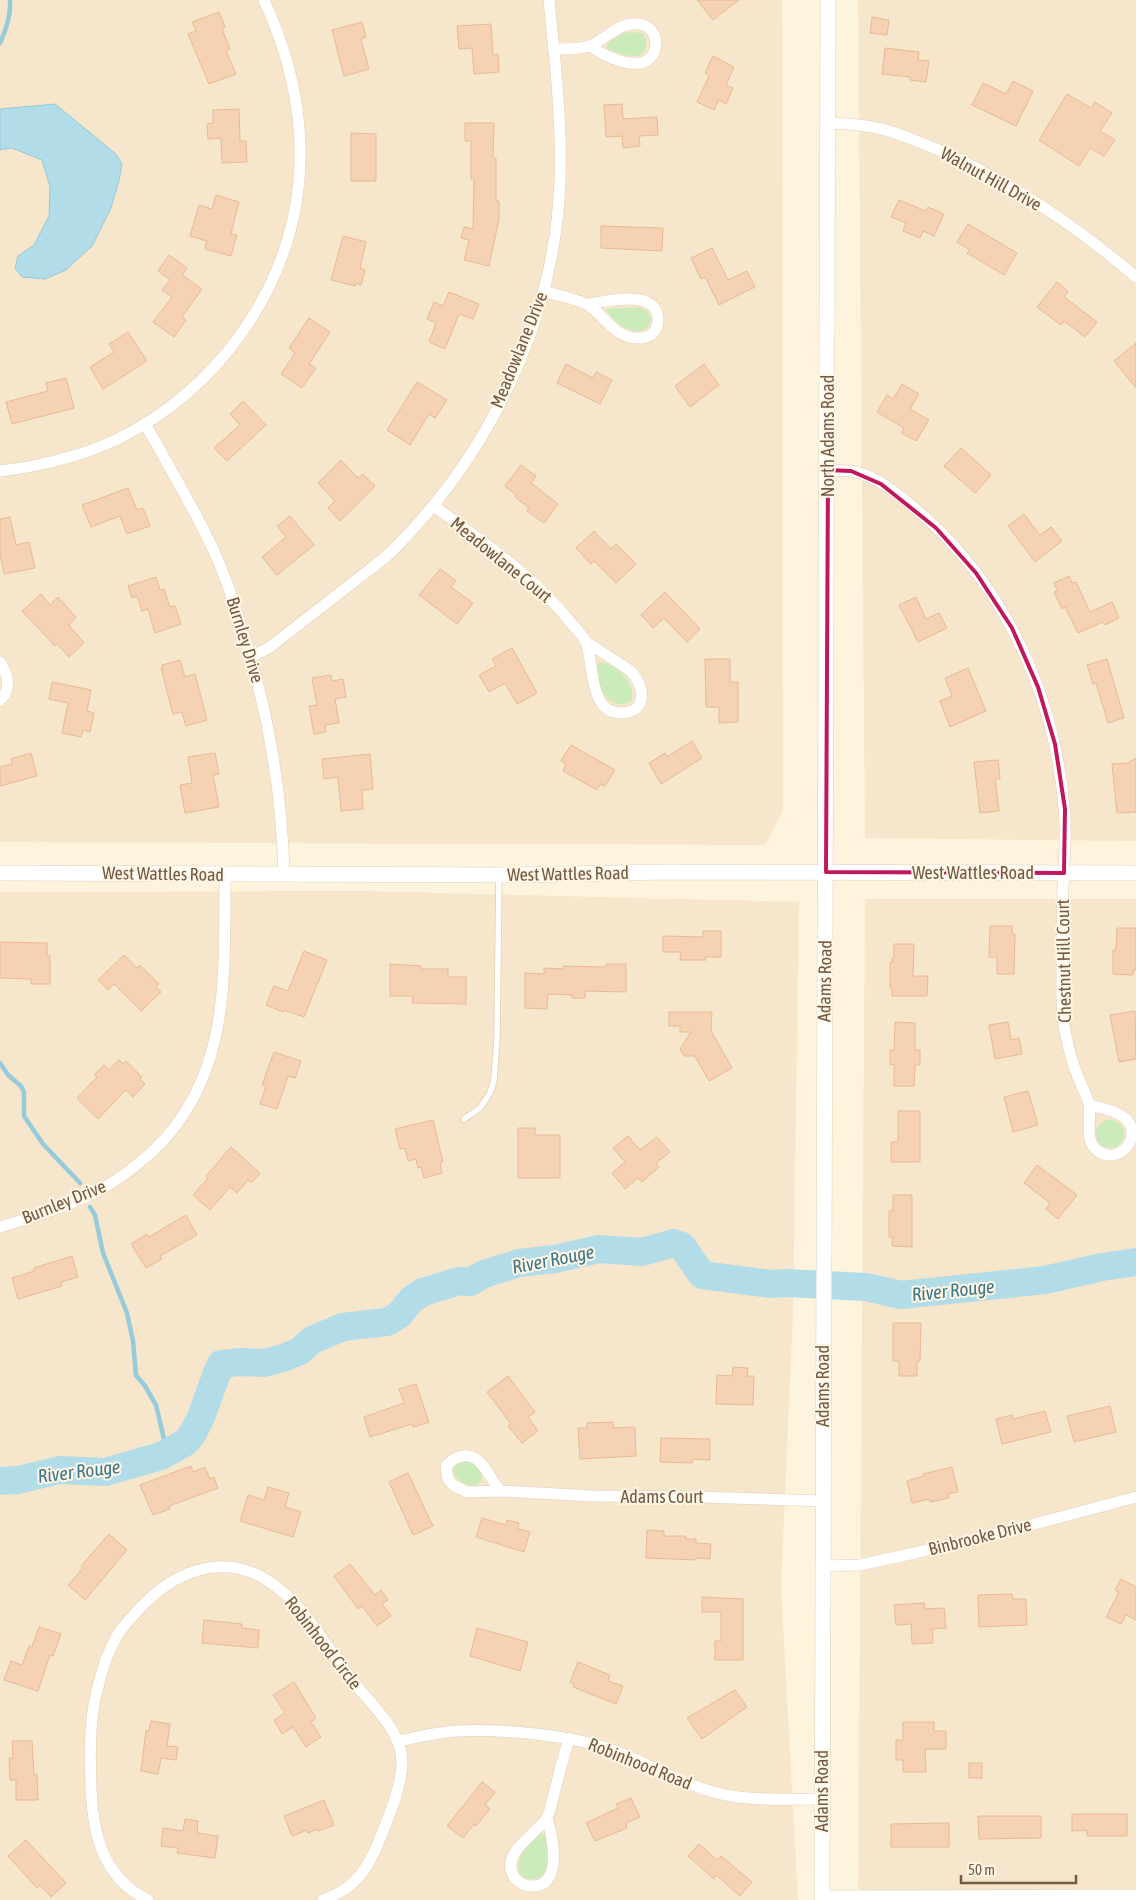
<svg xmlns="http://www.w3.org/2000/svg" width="1136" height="1900" viewBox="0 0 1136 1900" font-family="'Asap Condensed',sans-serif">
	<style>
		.residential { fill: #f6e6cb }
		.green { fill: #cbebbb }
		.water { fill: #b1dce8; stroke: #97cada }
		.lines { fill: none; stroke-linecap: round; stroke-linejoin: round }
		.stream { stroke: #97cada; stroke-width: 4.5 }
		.river { stroke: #b1dce8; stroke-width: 28 }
		.building { fill: #f5d2b3; stroke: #e8ba92 }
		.service-casing { stroke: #e2cfb9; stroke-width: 7 }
		.minor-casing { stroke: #e2cfb9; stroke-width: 12 }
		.tertiary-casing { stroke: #e2cfb9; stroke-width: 16 }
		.service { stroke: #fff; stroke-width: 5.5 }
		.minor { stroke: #fff; stroke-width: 11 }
		.tertiary { stroke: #fff; stroke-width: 15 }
		.marked { fill: none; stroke: #c2185b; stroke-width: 4; stroke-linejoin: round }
		.labels { text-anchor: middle; stroke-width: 4; stroke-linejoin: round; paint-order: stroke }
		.street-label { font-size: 18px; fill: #745944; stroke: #fff7e5 }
		.water-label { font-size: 19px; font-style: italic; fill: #3d778a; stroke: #fff7e5 }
	</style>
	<rect width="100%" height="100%" fill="#fef3dd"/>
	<g class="residential">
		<path d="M0,0H782L783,811L765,845L0,842Z"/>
		<path d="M858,0H1136V841L865,838Z"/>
		<path d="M364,891L799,902L793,1312L781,1586L798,1900H0V892Z"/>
		<path d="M865,899H1136V1900H858Z"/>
	</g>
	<g class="green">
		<path d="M628,32L642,33L646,38V49L641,55C630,58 614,53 606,47L611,40Z"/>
		<path d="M639,307L647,311L651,318L649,326C636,341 612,321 606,309Z"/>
		<path d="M599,662C615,663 638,684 631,701C609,715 592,681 599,662Z"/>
		<circle cx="1110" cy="1134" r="14"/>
		<path d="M468,1461L475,1464L482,1473L481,1480L476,1485C457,1488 442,1464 468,1461Z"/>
		<path d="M540,1833L546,1836C548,1849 552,1877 534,1879C528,1880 523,1878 519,1873C516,1857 528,1842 540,1833Z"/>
	</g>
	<path class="water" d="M55,104L116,154L122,164L119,180L111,208L92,246L66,270L45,279L22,277L15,268L18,256L34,245L49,216L50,187L42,160L12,148L0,150V109Z"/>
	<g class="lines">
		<g class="stream">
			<path d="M0,43C6,29 11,16 10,0"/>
			<path d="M0,1063L8,1075L21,1086L24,1092V1116L43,1144L80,1183"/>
			<path d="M90,1207L95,1215L103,1253L127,1313L133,1341L136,1375L145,1386L156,1405L167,1452"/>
		</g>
		<path class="river" d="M0,1481L18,1480L60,1470L105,1472L161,1456L186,1442L193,1433L201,1417L217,1373L221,1364L240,1362L264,1363L283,1358L300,1351L312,1340L343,1327L387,1322L399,1315L411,1300L423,1292L459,1281L470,1282L484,1274L519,1263L555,1259L599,1249L642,1252L674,1243L682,1246L702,1275L771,1284L786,1283L866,1287L901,1295L1045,1280L1102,1267L1136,1262"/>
	</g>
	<g class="building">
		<path d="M697,0H739L713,20Z"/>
		<path d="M219,12L225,27L222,29L230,49L226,51L236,74L209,84L188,34L196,31L192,22Z"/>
		<path d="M872,17L889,20L887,35L870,33Z"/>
		<path d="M362,22L366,37L361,39L369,69L344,76L332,30Z"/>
		<path d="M491,24L493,55L498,54L499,72L474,74L472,48L459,49L457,26Z"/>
		<path d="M885,48L919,52L918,60L929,61L926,82L910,80V77L882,74Z"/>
		<path d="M713,56L734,67L726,85L733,88L726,104L719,100L714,110L697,102L709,76L705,73Z"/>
		<path d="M1013,81L1033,91L1016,126L972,105L983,83L1006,94Z"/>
		<path d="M1067,94L1091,108L1095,102L1112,113L1100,131L1115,140L1104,156L1090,148L1079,166L1039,140Z"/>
		<path d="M622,104L623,119L657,117L658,135L639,136L640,146L623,148L622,136L606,137L604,105Z"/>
		<path d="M239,109L240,141H246L247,162L222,163L221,138L208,139L207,124L213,123V110Z"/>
		<path d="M465,123H494L493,158H496V201H499V219L489,266L464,260L469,240L461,238L464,227L473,229L474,179H471V141H465Z"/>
		<path d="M351,133L376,134V181H351Z"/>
		<path d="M216,195L239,202L231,234L237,235L231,256L205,249L207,241L190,236L199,205L212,209Z"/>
		<path d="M899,200L926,211L928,207L944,214L934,236L923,231L920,238L903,231L906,223L891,217Z"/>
		<path d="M968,224L1017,253L1004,275L967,253L970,250L957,242Z"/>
		<path d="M601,226L663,228L662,251L601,248Z"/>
		<path d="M343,236L366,242L360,268L365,270L361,285L356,283L355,286L331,280Z"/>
		<path d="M712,248L728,280L747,271L755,287L719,305L705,277L701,279L691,258Z"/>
		<path d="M169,255L187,268L182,275L202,289L182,317L186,320L174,337L153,322L172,297L162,290L170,280L158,271Z"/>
		<path d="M1057,282L1068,291L1064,297L1097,322L1085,337L1064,321L1061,325L1037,307Z"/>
		<path d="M449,292L479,304L473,319L459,314L445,349L429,342L436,323L427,319L434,302L443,306Z"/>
		<path d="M309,318L330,332L309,364L316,368L302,388L281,374L295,353L289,348Z"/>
		<path d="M128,332L147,361L103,389L90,367L114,352L109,344Z"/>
		<path d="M1136,343V388L1114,361Z"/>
		<path d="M566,364L593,378L596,372L612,380L600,404L557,383Z"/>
		<path d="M704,364L719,385L690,407L675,386Z"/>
		<path d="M66,378L74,408L12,424L6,402L48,391L46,383Z"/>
		<path d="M417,382L447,400L435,418L429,414L410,445L387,430Z"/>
		<path d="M902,384L919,394L910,409L929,420L916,441L901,433L904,428L877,412L887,395L893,399Z"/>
		<path d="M243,401L266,425L227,461L214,448L240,425L230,414Z"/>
		<path d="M961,448L991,475L975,493L944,466Z"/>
		<path d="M341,460L358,478L363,474L375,486L340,521L328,508L335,501L318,483Z"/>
		<path d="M521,465L536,476L531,483L558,504L544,523L527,511L529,508L515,497L516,495L505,486Z"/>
		<path d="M128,488L137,510L143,508L150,526L127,534L120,516L91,527L82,505Z"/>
		<path d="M1024,514L1040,535L1051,527L1062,541L1035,562L1008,526Z"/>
		<path d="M290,516L314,545L277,575L262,557L286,537L277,526Z"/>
		<path d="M10,517L16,545L29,542L35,568L4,574L0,553V519Z"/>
		<path d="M594,531L611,549L616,544L636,564L616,583L594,561L591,564L576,548Z"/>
		<path d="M440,569L456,581L451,587L473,603L457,624L419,595Z"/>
		<path d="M1069,576L1072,583L1076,582L1090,612L1112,602L1119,618L1105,625L1103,622L1078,633L1065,607L1062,609L1054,592L1057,590L1054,583Z"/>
		<path d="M156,577L160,590L164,589L170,607L175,606L181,624L155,633L148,609L142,611L137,596L132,598L128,586Z"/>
		<path d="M665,592L700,629L687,642L664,618L653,628L641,615Z"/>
		<path d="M41,594L50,605L58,597L76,617L69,625L84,643L69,657L57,644L55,646L22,611Z"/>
		<path d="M916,597L926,619L939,613L947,628L918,642L899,605Z"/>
		<path d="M512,648L537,693L517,704L505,683L489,692L479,675L496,666L492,659Z"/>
		<path d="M705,659H730V682H738V722L719,723V707H706Z"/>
		<path d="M1107,659L1124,718L1108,723L1096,683L1093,684L1087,665Z"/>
		<path d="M180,660L185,677L195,674L207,720L186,726L182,712L173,714L161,668H163L162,665Z"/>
		<path d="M968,668L986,711L950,727L940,701L952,696L945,678Z"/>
		<path d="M331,675L332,681L343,679L346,697L335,699L339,723L325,725L326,732L314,734L309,706L317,705L312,678Z"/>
		<path d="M52,682L91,690L87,711L94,713L90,732L83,730L81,737L62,733L68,703L49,699Z"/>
		<path d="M692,741L702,758L661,784L649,763L665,753L667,757Z"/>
		<path d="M571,745L615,770L605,786L600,784L597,790L563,771L566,764L561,761Z"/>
		<path d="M31,753L37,776L0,786V767L12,764L11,759Z"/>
		<path d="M215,753L219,774L213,775L219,807L185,813L180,785L192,783L188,757Z"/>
		<path d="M370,754L373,789L362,790L363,809L341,811L338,777L324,779L322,759Z"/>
		<path d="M1136,758V812L1117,813L1112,764L1128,763Z"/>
		<path d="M998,760L1000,779H995L999,811L980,813L974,762Z"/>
		<path d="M990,926H1012V934H1015L1014,974H997V957H989Z"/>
		<path d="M1117,928H1136V970H1133V975L1113,974V950H1116Z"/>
		<path d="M703,931H721V957H705L706,960H680L681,952H663V936L703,937Z"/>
		<path d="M0,942L47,943V956H50V984H31V979L0,978Z"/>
		<path d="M894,944H914L913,976H928L927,996H892V988H890V962H893L892,958H894Z"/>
		<path d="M304,951L327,960L304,1017L284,1010L283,1012L266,1005L274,986L288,991Z"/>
		<path d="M124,955L137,968L140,965L159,984L156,987L161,992L141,1011L114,984L108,990L98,980Z"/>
		<path d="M390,964L421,966V969H448V977H466V1004L412,1003L413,996H390Z"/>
		<path d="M606,964H626V992L585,991V998H572V995L548,994L547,1009L525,1008V973L544,974V968L563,969V966L606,967Z"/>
		<path d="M1135,1011L1136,1059L1119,1062L1110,1015Z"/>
		<path d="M669,1012H712L711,1031L732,1068L709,1081L695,1056H684L680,1049L691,1032H680V1026H669Z"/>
		<path d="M895,1022L915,1023V1050H920V1065H915L914,1086H894V1064L890,1065V1050H894Z"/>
		<path d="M1008,1022L1011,1040L1019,1038L1022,1054L995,1059L989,1025Z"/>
		<path d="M274,1052L301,1061L295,1078L288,1076L277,1109L260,1104L266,1086L262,1085Z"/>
		<path d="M119,1060L123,1064L126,1061L142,1077L140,1079L145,1084L133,1097L126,1090L98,1119L77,1098L97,1077L94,1075L104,1065L109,1070Z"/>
		<path d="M1028,1091L1038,1125L1013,1132L1004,1097Z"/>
		<path d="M898,1111H920V1162H891V1142H898Z"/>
		<path d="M433,1120L443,1162L440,1163L442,1173L424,1178L421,1167L418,1168L416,1159L408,1161L405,1148L400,1149L395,1129Z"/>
		<path d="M518,1128H535V1135H560V1178H518Z"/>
		<path d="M628,1136L640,1150L657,1137L670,1152L656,1163L659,1167L642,1182L638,1178L625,1189L612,1173L625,1162L613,1148Z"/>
		<path d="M231,1147L260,1173L251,1183L248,1180L237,1193L230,1187L210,1210L193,1195L208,1178L206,1176Z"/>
		<path d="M1037,1165L1077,1195L1058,1219L1046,1209L1050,1203L1024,1183Z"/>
		<path d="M893,1195H912V1247L892,1246L893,1237H889V1211H893Z"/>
		<path d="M186,1215L197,1235L160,1256L162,1259L146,1268L131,1244L147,1234L149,1237Z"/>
		<path d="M72,1256L78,1277L61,1282L62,1286L18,1299L12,1278L34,1271V1268Z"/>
		<path d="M893,1323H921L920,1361H917V1376H899V1361H893Z"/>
		<path d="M733,1367L748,1368L747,1376H754L753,1405L716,1404L717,1375L732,1376Z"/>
		<path d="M508,1376L535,1412L528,1417L538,1431L522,1443L508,1426L511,1424L487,1392Z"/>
		<path d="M416,1384L429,1422L413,1427L412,1424L370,1437L364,1417L404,1403L399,1389Z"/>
		<path d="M1110,1406L1116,1432L1074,1442L1067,1416Z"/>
		<path d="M1045,1411L1051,1432L1002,1444L996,1419L1012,1415L1013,1419Z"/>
		<path d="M613,1422V1428L635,1427L636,1456L580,1459L578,1428H587V1423Z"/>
		<path d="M661,1438L710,1439V1460L693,1459L692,1463L660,1462Z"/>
		<path d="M191,1466L193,1472L205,1467L210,1479L214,1477L218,1488L169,1506L170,1509L153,1515L140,1485Z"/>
		<path d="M952,1467L958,1492L948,1494L949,1498L930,1502L929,1499L912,1503L907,1481L924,1476L923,1474Z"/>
		<path d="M408,1473L433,1526L413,1535L389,1482Z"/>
		<path d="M268,1487L289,1493L285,1507L301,1512L293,1537L240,1521L248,1495L264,1500Z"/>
		<path d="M482,1518L506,1525L507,1520L519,1523L518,1529L530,1532L524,1552L476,1537Z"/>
		<path d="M647,1530L664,1531V1536H686V1539H696V1543L711,1544L710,1559L696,1558V1560L646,1558Z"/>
		<path d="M109,1534L127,1550L85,1600L68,1585L83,1568L81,1566Z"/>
		<path d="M350,1564L375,1595L381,1590L388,1600L382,1604L391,1616L377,1626L362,1606L358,1609L334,1576Z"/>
		<path d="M1121,1579L1136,1587V1620L1126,1615L1121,1624L1106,1617L1119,1592L1115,1590Z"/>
		<path d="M1012,1594L1013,1599H1026L1027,1625L979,1627L978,1595Z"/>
		<path d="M702,1597L743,1599V1660H715V1641H721V1612H702Z"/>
		<path d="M924,1603L925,1609L944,1608L946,1628L932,1629L933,1643L912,1644L911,1624L896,1625L894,1605Z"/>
		<path d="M204,1620L242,1624V1628L259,1630L258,1648L202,1643Z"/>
		<path d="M39,1627L61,1634L53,1656L50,1655L38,1691L4,1680L11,1661L22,1665L29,1646L32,1647Z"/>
		<path d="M477,1628L528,1642L520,1671L470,1656Z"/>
		<path d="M578,1662L610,1675L608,1681L623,1686L616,1704L573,1687L574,1684L570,1682Z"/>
		<path d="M294,1682L316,1718L311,1722L321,1737L306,1747L293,1727L282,1734L274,1720L285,1713L273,1695Z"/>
		<path d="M735,1690L747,1707L702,1739L687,1718Z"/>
		<path d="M151,1721L170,1724L167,1746L178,1747L176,1760L161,1758L158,1774L141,1771L146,1730L149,1731Z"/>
		<path d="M903,1722H934V1731H946V1749H925L926,1772H903V1760H896V1740H903Z"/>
		<path d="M12,1741H32L34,1775L37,1774L38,1800H16V1780H10L9,1758H13Z"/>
		<rect x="969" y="1763" width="13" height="15"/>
		<path d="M482,1782L495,1792L485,1805L490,1809L476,1826L474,1824L463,1838L447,1826Z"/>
		<path d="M631,1798L640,1817L626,1823L627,1828L595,1841L586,1823L618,1808L616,1804Z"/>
		<path d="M324,1800L334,1825L318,1831L317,1829L308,1833L307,1830L292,1836L284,1816Z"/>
		<path d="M1072,1814H1127V1836H1087V1830L1072,1831Z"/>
		<path d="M978,1816H1041V1838L979,1839Z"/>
		<path d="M185,1819L198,1821L197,1833L218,1836L215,1858L177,1853L178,1848L161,1846L163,1828L183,1831Z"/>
		<path d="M949,1823V1847H891V1824Z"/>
		<path d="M26,1840L66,1883L51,1897L40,1885L37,1888L8,1856Z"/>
		<path d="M699,1844L717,1860L721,1856L752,1882L740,1896L716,1875L714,1879L688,1856Z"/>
	</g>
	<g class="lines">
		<defs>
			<path id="service" d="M464,1119L480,1108L490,1093L494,1080L497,1038L499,875"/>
			<g id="minor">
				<path d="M554,49C564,49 584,49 592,45C608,37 621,21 640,24C661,28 661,58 641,63C627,66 601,55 591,46"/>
				<path d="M828,123C844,124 861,124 877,128C897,132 916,141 934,148C1008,180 1075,225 1136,277"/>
				<path d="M544,291C555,295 578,299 588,305C606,316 615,340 641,338C646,337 651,336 654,332C658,327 659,319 657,313C650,290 606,302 587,304"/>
				<path d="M145,424C168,464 192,505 212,547C225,574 234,603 243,632C268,711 282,791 284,874"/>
				<path d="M828,470C835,471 843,470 850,471C879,475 905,500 926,518C1008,592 1055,699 1064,807C1067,834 1064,861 1063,888C1062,915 1062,942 1062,969C1062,991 1061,1015 1066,1036C1069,1051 1073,1065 1079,1079C1082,1087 1087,1096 1089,1104C1092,1120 1083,1140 1098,1151C1113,1162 1133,1149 1132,1131C1130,1112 1104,1109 1089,1105"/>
				<path d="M0,471C35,467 69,459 102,446C150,426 195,392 228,351C313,245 320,122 264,0"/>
				<path d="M434,506C481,541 531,574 568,619C573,626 581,633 585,640C595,660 587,713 621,713C648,713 645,686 631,671L585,641"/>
				<path d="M251,657L270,647C297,626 324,605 351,584C364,573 380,563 392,551C490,454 555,319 560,181C562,120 555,61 549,0"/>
				<path d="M0,662C8,674 12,690 0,700"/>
				<path d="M0,1227C33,1217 66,1207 96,1192C117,1181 135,1167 152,1152C232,1077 224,976 225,874"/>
				<path d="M501,1491C489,1480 483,1453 463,1456C455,1457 451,1461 446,1466L448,1479L453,1485L467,1492L501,1491L593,1496L698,1497L823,1501"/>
				<path d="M822,1566L859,1565L897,1557L989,1536L1136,1497"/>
				<path d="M398,1741C418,1737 438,1732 458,1731C503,1729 573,1735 615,1751C654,1766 689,1789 731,1796C761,1801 792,1799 822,1799"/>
				<path d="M547,1818C552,1835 564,1887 532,1886C525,1886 519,1883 515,1878C498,1855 535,1835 546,1819C550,1814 551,1804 553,1798C558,1778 563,1758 569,1739"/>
				<path d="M822,1896L1136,1895"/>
				<path d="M148,1900C102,1877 93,1834 91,1787C90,1755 89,1722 97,1691C101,1672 108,1651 118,1634C124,1625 133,1616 140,1608C173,1573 220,1552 265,1579C303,1601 325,1646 352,1680C371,1705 403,1731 402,1764C401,1786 391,1811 383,1831C371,1864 358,1888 323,1900"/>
			</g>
			<g id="tertiary">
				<path d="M0,873L515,875L665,872L1136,873"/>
				<path d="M822,1900L828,0"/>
			</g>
		</defs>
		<use href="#service" class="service-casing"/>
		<use href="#minor" class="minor-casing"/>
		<use href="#tertiary" class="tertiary-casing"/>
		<use href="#service" class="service"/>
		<use href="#minor" class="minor"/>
		<use href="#tertiary" class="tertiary"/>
	</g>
	<path class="marked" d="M828,470L851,471L881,484L936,528L976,573L1012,628L1038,687L1055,744L1065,809L1064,873L826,872Z"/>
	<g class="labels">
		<g class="street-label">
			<text transform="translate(991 179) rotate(29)" y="6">Walnut Hill Drive</text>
			<text transform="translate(519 350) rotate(-68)" y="6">Meadowlane Drive</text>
			<text transform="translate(828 436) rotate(-90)" y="6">North Adams Road</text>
			<text transform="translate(501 560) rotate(39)" y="6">Meadowlane Court</text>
			<text transform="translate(245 640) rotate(73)" y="6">Burnley Drive</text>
			<text x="973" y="879">West Wattles Road</text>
			<text transform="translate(163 874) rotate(1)" y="6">West Wattles Road</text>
			<text transform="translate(568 874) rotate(-1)" y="6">West Wattles Road</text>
			<text transform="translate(1064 961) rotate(-91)" y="6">Chestnut Hill Court</text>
			<text transform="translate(825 981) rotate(-89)" y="6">Adams Road</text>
			<text transform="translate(64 1202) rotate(-22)" y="6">Burnley Drive</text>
			<text transform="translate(823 1386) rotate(-90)" y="6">Adams Road</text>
			<text x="662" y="1503">Adams Court</text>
			<text transform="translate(980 1537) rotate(-14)" y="6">Binbrooke Drive</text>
			<text transform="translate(323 1643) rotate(52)" y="6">Robinhood Circle</text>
			<text transform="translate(640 1764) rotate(22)" y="6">Robinhood Road</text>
			<text transform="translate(822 1791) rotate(-90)" y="6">Adams Road</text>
		</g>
		<g class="water-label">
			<text transform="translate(553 1259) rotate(-11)" y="7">River Rouge</text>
			<text transform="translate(953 1290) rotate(-6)" y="7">River Rouge</text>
			<text transform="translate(79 1471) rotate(-7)" y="7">River Rouge</text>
		</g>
	</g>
	<path d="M961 1875v8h115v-8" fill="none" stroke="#745944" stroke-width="2.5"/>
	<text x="968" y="1875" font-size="15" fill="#745944" stroke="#fff7e5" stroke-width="4" paint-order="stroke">50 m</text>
</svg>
